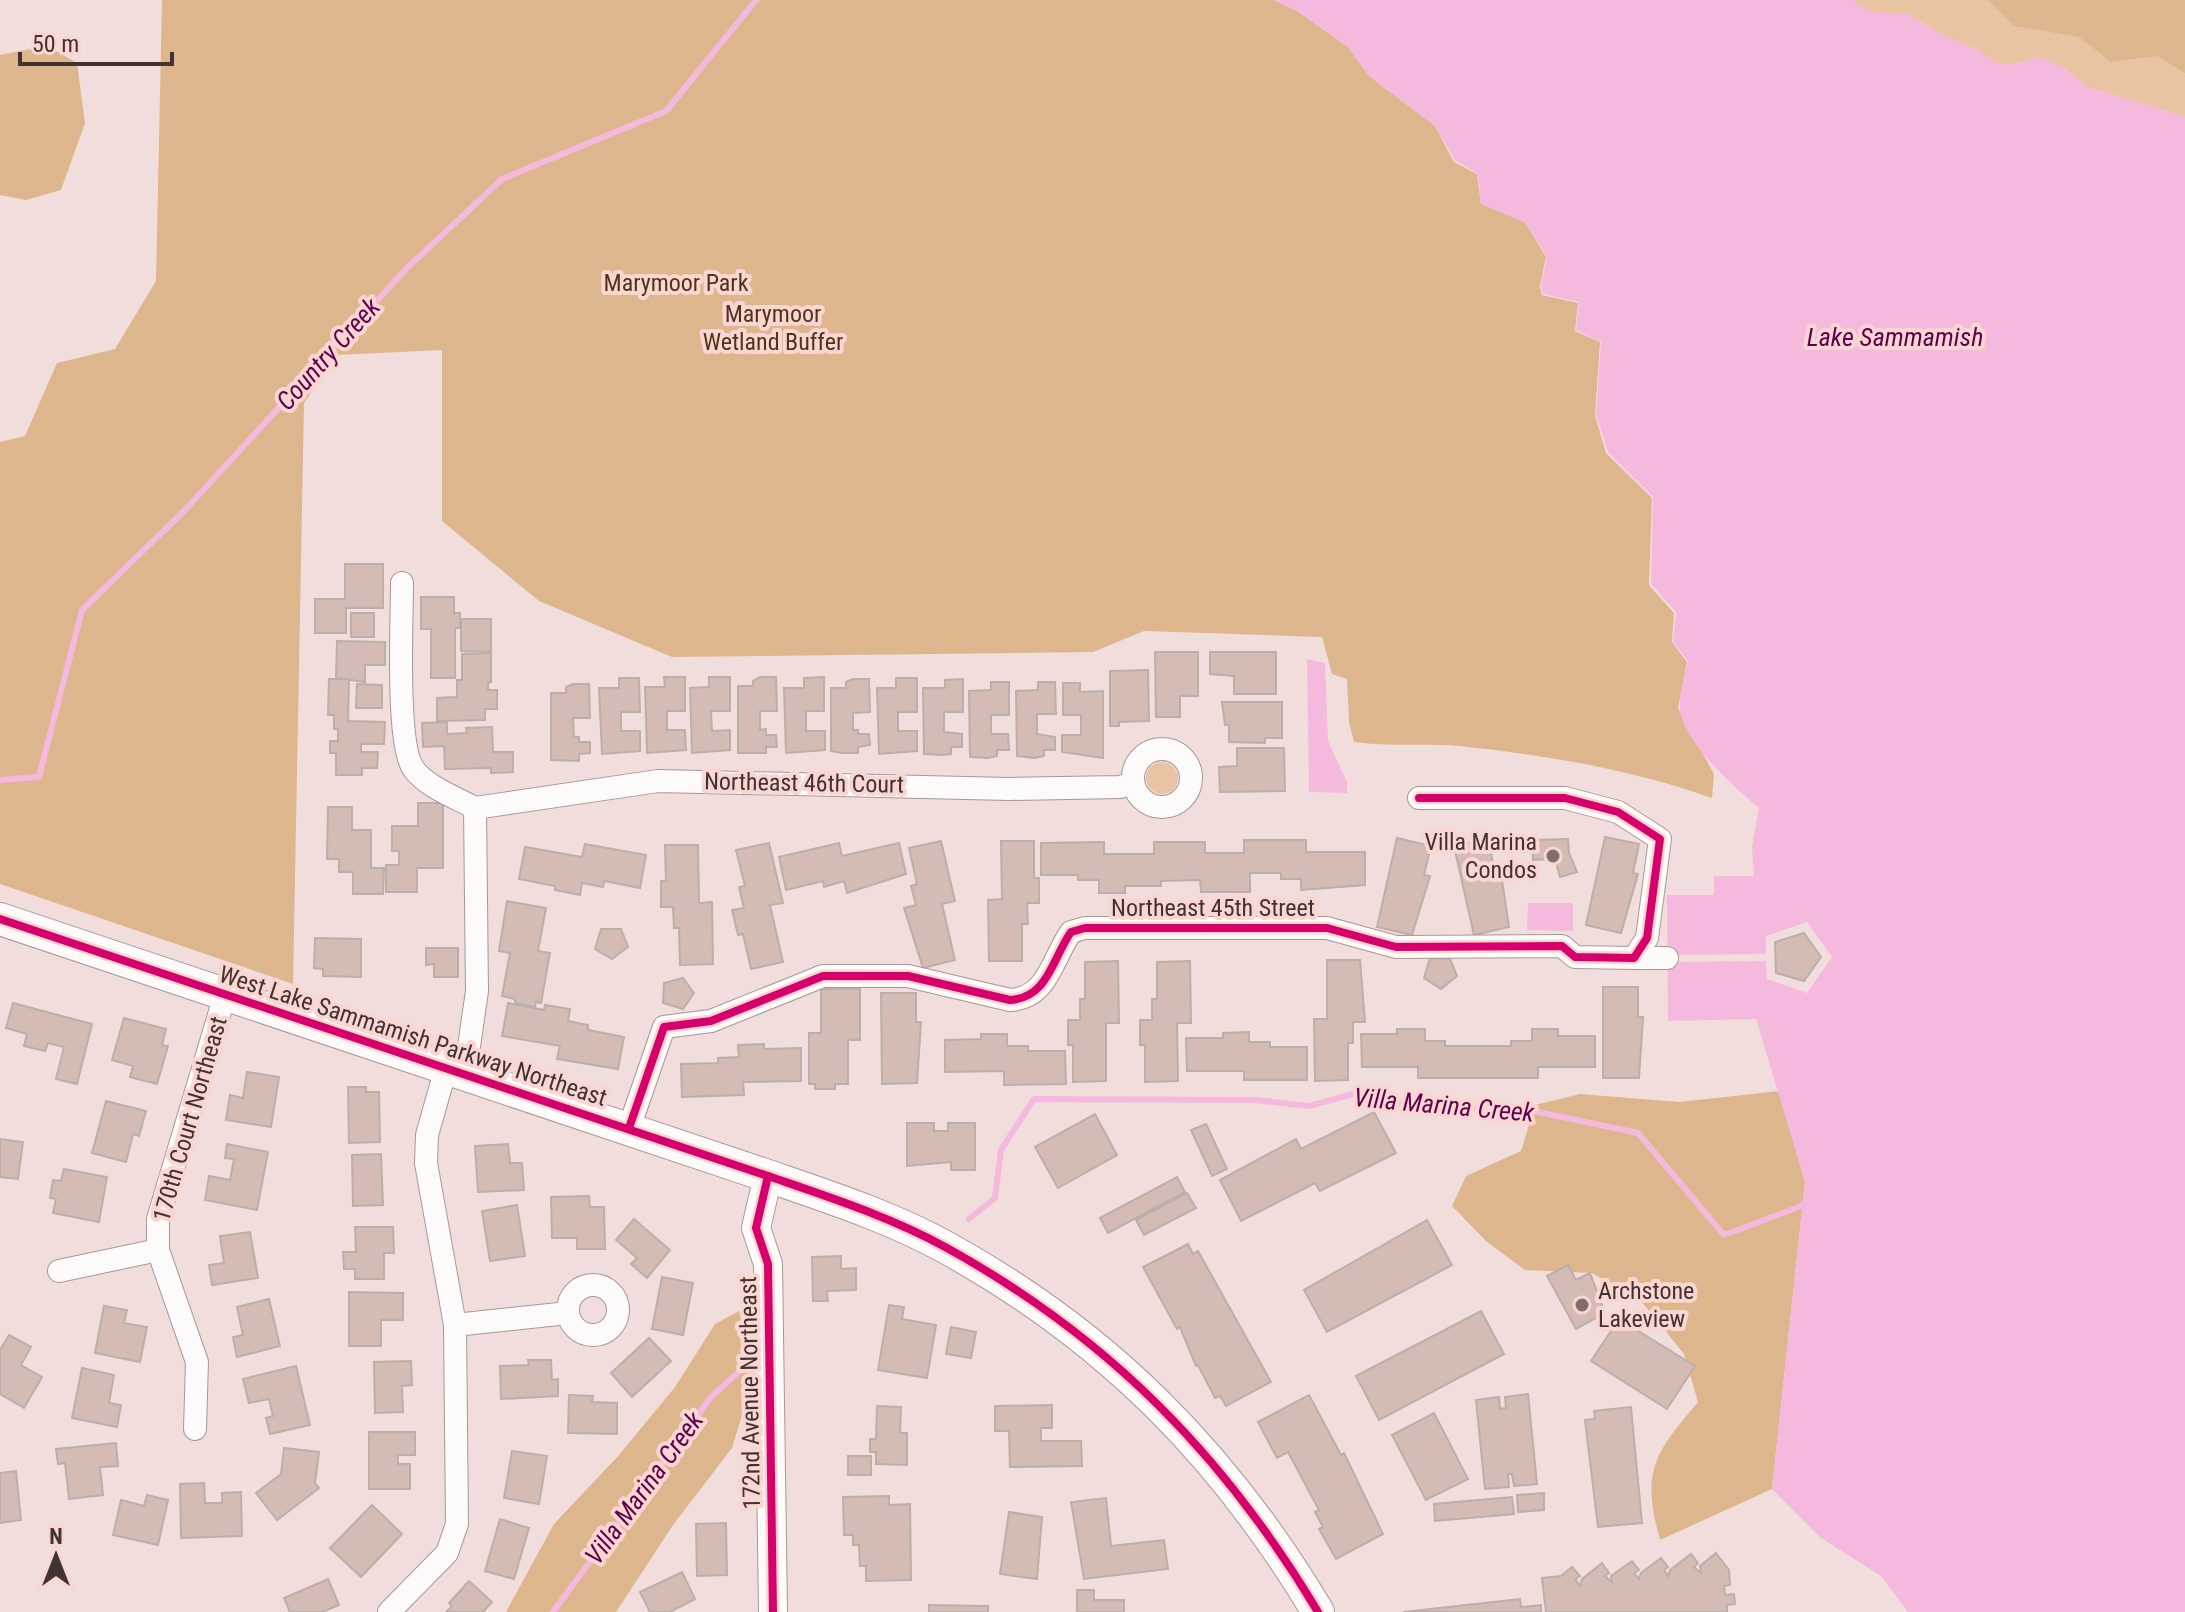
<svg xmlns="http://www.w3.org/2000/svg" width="2185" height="1612" viewBox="0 0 2185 1612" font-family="'Roboto Condensed',sans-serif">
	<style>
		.green { fill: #e9c4a3 }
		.forest { fill: #deb68e }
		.water { fill: #f4b9dd }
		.pier { fill: #f1dedc }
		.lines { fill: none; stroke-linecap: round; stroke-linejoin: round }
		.stream { stroke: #f4b9dd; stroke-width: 6 }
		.building { fill: #d4bcb4; stroke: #bcaeaa; stroke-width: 2 }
		.minor-casing { stroke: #a69897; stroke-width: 24 }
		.tertiary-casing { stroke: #a69897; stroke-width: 30 }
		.secondary-casing { stroke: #a69897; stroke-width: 34 }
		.minor { stroke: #fdfafa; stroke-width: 22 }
		.tertiary { stroke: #fdfafa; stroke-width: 28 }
		.secondary { stroke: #fdfafa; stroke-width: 32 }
		.cycleway-casing { stroke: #fad6d3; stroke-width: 13 }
		.cycleway { stroke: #d6006c; stroke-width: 8 }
		.poi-dot { fill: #7f6f6d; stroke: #fad6d3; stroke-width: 3 }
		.labels { text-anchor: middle; stroke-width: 8; stroke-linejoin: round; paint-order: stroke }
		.park-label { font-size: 24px; fill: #4e3517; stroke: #fad6d3 }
		.street-label { font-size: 24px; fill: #413331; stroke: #fad6d3 }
		.poi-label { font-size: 24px; fill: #413331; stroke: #fad6d3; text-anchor: end }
		.water-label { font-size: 26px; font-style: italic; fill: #5f014c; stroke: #fad6d3 }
	</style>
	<rect width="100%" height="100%" fill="#f1dedc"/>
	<g class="green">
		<path d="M1851,0H2185V117L2088,87L2062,67L2038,57L2011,65L1994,62L1978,50L1942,35L1908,14L1872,13Z"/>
		<circle cx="1162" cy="778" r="16"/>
	</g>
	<g class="forest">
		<path d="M162,0H1274L1297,11L1348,47L1369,76L1435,126L1454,162L1477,174L1481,204L1525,222L1546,257L1540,286L1542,295L1578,303L1575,331L1600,342L1595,415L1606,453L1652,498L1649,585L1674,613L1672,642L1687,662L1678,708L1714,774L1712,798C1630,769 1545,755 1459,746C1424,743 1389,747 1354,742L1349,722L1347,679L1332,674L1322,637L1144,631L1093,652L672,657L539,601L442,521V350L337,355L304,403L293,984L0,884V442L25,436L57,363L115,349L156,281Z"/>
		<path d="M1988,0H2185V73L2157,56L2111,62L2079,37L2014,26Z"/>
		<path d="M47,46L77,63L85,123L61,190L26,200L0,195V55Z"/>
		<path d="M1779,1091L1805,1182L1772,1489L1660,1540C1641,1471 1654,1454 1698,1402L1684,1354L1641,1301L1592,1273L1525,1270L1487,1242L1452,1206L1466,1176L1521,1151L1535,1105L1580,1094L1679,1102Z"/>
		<path d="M739,1311L756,1370L732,1448L673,1525L616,1612H506L554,1524L619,1455L675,1387L715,1324Z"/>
	</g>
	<g class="water">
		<path d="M1274,0H1851L1872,12L1908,14L1942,35L1978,50L1994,62L2012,65L2038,57L2062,67L2088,87L2185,117V1612H1908L1881,1576L1821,1538L1772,1489L1805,1182L1756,1019L1668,1021L1667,895H1714V876H1754L1752,847L1759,808C1735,788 1679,739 1680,705C1680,691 1685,675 1688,661L1673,642L1676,612L1651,584L1653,497L1608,452L1596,415L1601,342L1576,330L1579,302L1543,294L1541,286L1547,257L1526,223L1481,204L1478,174L1455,160L1435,126L1369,76L1348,47L1297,11Z"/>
		<path d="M1307,659L1325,663L1328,741L1347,782V793L1309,792Z"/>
		<path d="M1528,903H1573V931L1527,930Z"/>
	</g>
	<path class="pier" d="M1807,922L1832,957L1807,993L1767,979L1766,961L1667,962V955L1766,954V936Z"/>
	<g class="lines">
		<g class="stream">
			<path d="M0,780L39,777L82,610L185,510L407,268L502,179L666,111L756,0"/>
			<path d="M969,1219L995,1198L1001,1150L1034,1099L1255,1100L1309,1106L1353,1094L1422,1108L1524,1109L1638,1133L1724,1235L1799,1207L1807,1200"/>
			<path d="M553,1612L711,1397L742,1369"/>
		</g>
	</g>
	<g class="building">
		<path d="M345,564H383V608H346V633H315V599H345Z"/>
		<path d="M421,597H454V613H460V628H455V678H431V629H421Z"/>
		<rect x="351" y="613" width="23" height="24"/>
		<path d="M461,619H491V652L461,651Z"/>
		<path d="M337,641L385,642V665H365V682L336,678Z"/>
		<path d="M1155,652H1198V696H1180V717H1156Z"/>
		<path d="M1210,652H1276V694H1234V676L1210,674Z"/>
		<path d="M491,653V682L488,683V690H497V709H485V720L437,721V698L457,697V680H462V654Z"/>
		<path d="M1148,670L1149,721L1119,722V726H1110V671Z"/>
		<path d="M664,677H685V711H667V730H685L686,750L647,753L645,687H665Z"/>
		<path d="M709,677H730V711H711L712,731L730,730V750L692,753L690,688L709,687Z"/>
		<path d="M760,677H776L777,711H760V730L766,729V735H776L777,747H766V753H738V686H753V681Z"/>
		<path d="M824,677V711H806V731H825V750L786,753L784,688H804V678Z"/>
		<path d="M619,678H639L640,712H621V731H640V751L602,754L599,688H619Z"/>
		<path d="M896,678H917V712H898V731H917V751L879,754L877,688H896Z"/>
		<path d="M329,679H349L348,721L385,722L384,744H361V752H378L377,768H362V775H336V753H330V741H338V729H334V715H328Z"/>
		<path d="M853,679H869L870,712L853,713V730H858V734H869L870,745L858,747V753H841L831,751V688H846V682Z"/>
		<path d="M963,679V712H944V732L962,734V747H951V754L942,755L924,754L923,688H945V680Z"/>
		<path d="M991,682H1009V715H991V734H1008L1009,750H997V756L988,758L970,757L969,691L991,690Z"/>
		<path d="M1038,682H1055L1056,714H1037V734L1055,737V750H1044V756L1035,758L1017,756L1016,691L1038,690Z"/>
		<path d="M1063,683H1080V692L1103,691V758L1062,752V735H1081V715H1063Z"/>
		<path d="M357,684L382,685V708H356Z"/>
		<path d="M573,684H589L590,718H573L574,737H579V742H590V753L579,754V761L551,760V693H566V687Z"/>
		<path d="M1222,702H1282V738H1265V743L1229,742V725H1225Z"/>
		<path d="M447,722V734L467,733L466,728L492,727L493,752H513V772L491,773V768L445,769L444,746L423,747L422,723Z"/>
		<path d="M1237,748H1284L1285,791L1220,792L1219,767L1237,766Z"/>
		<path d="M418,803H443V868H417V892H386V865H399V851H392V826H418Z"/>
		<path d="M328,807H352V830H371V868H384L383,894H353V872H339V859H327Z"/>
		<path d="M1605,837L1639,844L1633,873L1638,874L1621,933L1586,925Z"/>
		<path d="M1397,838L1431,846L1424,875L1430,876L1412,935L1377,927Z"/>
		<path d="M1488,839L1494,868L1500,867L1509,927L1474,935L1454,846Z"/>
		<path d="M1568,839L1569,853L1577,872L1560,877L1555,859L1533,860L1532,840Z"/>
		<path d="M1244,840H1306V852H1365V885L1301,890V879H1281V873H1250V892H1201L1200,880L1161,881V886H1125V893H1099V880H1078V875H1041V843L1104,842V854H1154V842H1205V853H1244Z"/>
		<path d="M941,841L955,901L942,904L955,960L923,968L904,908L916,905L911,886L917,884L909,848Z"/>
		<path d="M1001,841H1034V878H1039V903H1027L1028,924H1022V961H989L988,900L1002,899Z"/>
		<path d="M769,843L783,903L770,905L783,962L751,969L743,934L738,935L732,910L744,908L739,887L745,886L736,850Z"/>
		<path d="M839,843L842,856L899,843L906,874L847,893L844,881L824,887L823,881L786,890L779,857Z"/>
		<path d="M585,844L646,855L640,888L604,881L603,887L582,883L580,895L555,890V886L519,879L525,847L582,857Z"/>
		<path d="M665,845H698L699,903L712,902L713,964L680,965L679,928H674L673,907H661V881H666Z"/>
		<path d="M507,901L546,908L538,951L550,953L541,1003L536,1002L535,1007L515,1003V999L502,996L510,953L499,951Z"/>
		<path d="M601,929H621L628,947L612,959L595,949Z"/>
		<path d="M1804,933L1821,957L1804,981L1776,973L1775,942Z"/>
		<path d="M315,938L361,939V977L323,976V969L314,968Z"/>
		<path d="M426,948H458V977H434V964L426,965Z"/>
		<path d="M1430,958L1450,959L1457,976L1441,989L1424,978Z"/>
		<path d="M1327,960H1360L1365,1022H1353V1043H1348V1080L1315,1081L1314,1019H1327Z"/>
		<path d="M1118,961L1119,1023H1106V1081L1073,1082V1045H1068V1020H1080V999H1085V962Z"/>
		<path d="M1190,961L1191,1023H1177L1178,1081L1145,1082V1045H1140V1020H1152V999H1157V962Z"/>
		<path d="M683,978L694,993L683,1009L663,1003L664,983Z"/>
		<path d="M1603,987H1638V1017H1643L1639,1078H1603Z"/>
		<path d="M821,989H860V1040H848V1084H835V1089H815V1084H809V1033H821Z"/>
		<path d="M881,993H916V1022H921L917,1083L882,1084Z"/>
		<path d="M13,1003L92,1024L77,1084L56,1079L64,1047L48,1043L45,1051L24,1046L27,1034L6,1028Z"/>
		<path d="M508,1003L544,1010L545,1005L570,1009L568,1021L588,1025V1030L624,1037L618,1069L557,1059L560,1046L502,1036Z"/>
		<path d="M124,1018L166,1029L162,1045L168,1046L157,1084L130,1077L133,1066L112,1060Z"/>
		<path d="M1397,1029H1425V1041H1445V1046H1511V1041H1532V1029H1558V1036H1595V1067H1538V1078H1418V1067H1362L1361,1034H1397Z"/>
		<path d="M1249,1032V1042H1270V1047H1307V1080H1244V1071H1187L1186,1038H1223V1033Z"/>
		<path d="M981,1034H1007V1046H1028V1051H1065L1066,1084L1004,1085V1071L945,1072V1040L981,1039Z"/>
		<path d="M764,1044V1049L801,1048V1081L743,1082L744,1095L682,1097L681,1064L718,1063V1058L739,1057L738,1045Z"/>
		<path d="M247,1072L279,1077L271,1127L226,1120L230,1095L243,1098Z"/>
		<path d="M348,1087H366V1092H379L380,1142L349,1143Z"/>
		<path d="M106,1101L146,1111L139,1136L133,1134L126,1162L92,1153Z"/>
		<path d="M1374,1112L1396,1153L1320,1191L1315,1183L1241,1221L1220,1180L1296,1139L1301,1149Z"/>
		<path d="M1095,1114L1117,1155L1058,1188L1035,1147Z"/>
		<path d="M907,1123H934V1131H948V1123H975V1170H951V1162L907,1166Z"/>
		<path d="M1206,1124L1227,1169L1212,1176L1191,1130Z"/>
		<path d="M0,1139L23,1142L18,1179L0,1177Z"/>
		<path d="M227,1144L268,1152L257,1210L205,1200L209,1176L230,1180L234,1159L225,1158Z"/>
		<path d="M508,1144L510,1163H522L524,1190L478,1192L475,1146Z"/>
		<path d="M381,1154L383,1205L353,1206L352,1155Z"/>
		<path d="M64,1169L107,1177L99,1222L53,1213L56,1199L50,1198L53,1180L61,1181Z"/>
		<path d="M1177,1177L1185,1192L1108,1233L1100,1218Z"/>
		<path d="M1187,1193L1196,1208L1144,1235L1136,1220Z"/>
		<path d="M589,1196L590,1207H604L605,1249H577V1238H552L551,1197Z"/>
		<path d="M517,1205L525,1256L490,1261L482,1211Z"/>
		<path d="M634,1219L670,1250L647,1278L631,1264L637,1258L616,1240Z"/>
		<path d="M1427,1220L1452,1265L1327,1332L1304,1290Z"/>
		<path d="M355,1227H393L394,1253H384V1279H355V1269H344L343,1252H356Z"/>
		<path d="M250,1232L258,1278L212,1285L209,1265L224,1263L220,1236Z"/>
		<path d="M1188,1244L1193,1254L1198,1251L1271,1382L1226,1406L1220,1396L1215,1398L1198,1365L1196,1366L1180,1327L1177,1329L1143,1267Z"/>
		<path d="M841,1256V1269L856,1268V1290L827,1291L828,1301H813L812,1257Z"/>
		<path d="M1568,1265L1576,1280L1590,1273L1605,1313L1576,1329L1547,1276Z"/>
		<path d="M662,1277L693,1283L683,1335L652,1329Z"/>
		<path d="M349,1292L403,1293V1320H381V1346H349Z"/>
		<path d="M269,1299L280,1346L237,1357L233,1337L243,1335L237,1307Z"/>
		<path d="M889,1305L904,1307L902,1319L936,1325L927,1378L878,1370Z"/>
		<path d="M104,1306L127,1310L124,1323L147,1327L140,1362L95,1353Z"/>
		<path d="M1481,1311L1504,1354L1379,1420L1356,1376Z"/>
		<path d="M1619,1319L1695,1366L1667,1409L1591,1361Z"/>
		<path d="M951,1327L976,1332L971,1358L946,1354Z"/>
		<path d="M9,1335L31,1347L21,1365L42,1377L24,1408L0,1394V1350Z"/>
		<path d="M649,1338L671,1361L632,1397L611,1373Z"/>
		<path d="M528,1360H551L552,1380L558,1379V1396L501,1399L500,1366L529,1365Z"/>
		<path d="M411,1361L412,1385L402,1386L403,1412L375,1413L374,1362Z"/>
		<path d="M296,1366L310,1425L270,1434L266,1418L273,1416L269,1399L249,1403L243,1379Z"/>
		<path d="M82,1368L114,1375L109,1403L121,1405L117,1427L72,1418Z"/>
		<path d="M1528,1394L1537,1484L1514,1486L1512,1474H1508L1509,1487L1485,1489L1476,1400L1499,1397L1500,1409L1506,1408L1505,1397Z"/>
		<path d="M569,1395L593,1396L592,1402L617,1403V1434L568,1433Z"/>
		<path d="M1309,1395L1341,1455L1344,1453L1383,1534L1336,1559L1319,1529L1323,1527L1315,1512L1319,1510L1288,1452L1277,1458L1258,1422Z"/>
		<path d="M1052,1405V1428H1041V1441H1081L1082,1466L1010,1467L1009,1431H995V1406Z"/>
		<path d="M877,1406L901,1407L900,1433H907V1465L876,1464V1452H870V1439H876Z"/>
		<path d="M1631,1407L1642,1523L1598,1527L1585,1420L1595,1419L1594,1411Z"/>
		<path d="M1434,1413L1468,1479L1426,1500L1392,1435Z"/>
		<path d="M369,1432H415V1455H398V1464H410V1489H369Z"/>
		<path d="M116,1443L118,1466L100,1467L103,1495L69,1499L65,1463L58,1464L56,1449Z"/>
		<path d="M284,1448L319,1452L315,1483L319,1488L277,1520L256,1493L281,1474Z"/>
		<path d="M512,1451L547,1456L539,1504L504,1498Z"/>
		<rect x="848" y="1456" width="23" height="19"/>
		<path d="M16,1471L21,1520L0,1523V1473Z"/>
		<path d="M204,1483L205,1503H222V1493L241,1492L242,1536L181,1538L180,1484Z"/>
		<path d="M1544,1493V1510L1518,1512L1517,1495Z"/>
		<path d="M147,1495L168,1500L158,1545L113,1535L121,1500L144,1506Z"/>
		<path d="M889,1496V1505L910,1504L911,1580L866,1581V1566H860L859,1545H853V1535H844L843,1497Z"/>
		<path d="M1512,1497L1514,1514L1435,1521L1434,1504Z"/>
		<path d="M1106,1498L1111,1546L1164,1540L1168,1569L1084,1579L1071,1502Z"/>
		<path d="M372,1505L402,1534L361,1577L330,1548Z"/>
		<path d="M1009,1512L1042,1517L1037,1579L1000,1574Z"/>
		<path d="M500,1519L529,1528L514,1579L485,1571Z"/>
		<path d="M726,1523L727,1575L697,1576L696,1524Z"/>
		<path d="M1716,1553L1729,1570L1730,1585L1724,1586L1725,1595L1734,1594L1735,1604L1727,1605V1612H1546L1542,1578L1561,1576L1572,1567L1580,1576L1575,1579L1580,1586L1582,1579L1602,1563L1609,1573L1605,1576L1612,1582L1611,1576L1632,1561L1639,1570L1634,1573L1639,1579L1641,1573L1661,1558L1668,1567L1664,1570L1668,1576L1670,1570L1691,1554L1698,1563L1694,1567L1701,1573L1700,1566Z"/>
		<path d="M682,1572L695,1599L670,1612H650L640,1592Z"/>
		<path d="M328,1579L339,1605L322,1612H290L284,1598Z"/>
		<path d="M469,1581L492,1602L483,1612H446L452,1606L449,1603Z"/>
		<path d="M1077,1590H1094V1600H1124V1612H1077Z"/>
		<path d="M1520,1599L1521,1607L1541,1605V1612H1403Z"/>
		<path d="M929,1605L988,1606V1612H929Z"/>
	</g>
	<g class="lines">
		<defs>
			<g id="minor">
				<path d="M402,583C402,619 396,743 413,768C426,787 455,797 475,808L477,991L465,1074"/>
				<circle cx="1162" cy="778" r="29"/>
				<path d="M475,808L658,781L1009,789L1120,787L1133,783"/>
				<path d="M1634,958H1667"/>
				<path d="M629,1128L664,1027L711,1021L823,976H908L1010,1000C1048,998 1052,959 1071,932L1085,928H1327L1396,947L1562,946L1575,957L1634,958L1647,938L1660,839L1618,812L1565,798H1419"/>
				<path d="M59,1271L158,1250"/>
				<circle cx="593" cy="1310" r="25"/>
				<path d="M455,1325L568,1313"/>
				<path d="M195,1429L197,1362L158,1250V1219L225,995"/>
				<path d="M389,1612L447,1553L457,1524L455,1325L426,1163L427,1135L446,1068"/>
			</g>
			<path id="tertiary" d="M768,1176L756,1228L768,1264L773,1612"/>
			<path id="secondary" d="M0,919L768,1176C829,1197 891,1217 947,1248C1108,1337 1224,1455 1318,1612"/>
		</defs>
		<use href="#minor" class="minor-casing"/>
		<use href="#tertiary" class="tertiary-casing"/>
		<use href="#secondary" class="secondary-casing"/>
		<use href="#minor" class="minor"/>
		<use href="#tertiary" class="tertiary"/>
		<use href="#secondary" class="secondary"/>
		<defs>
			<g id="cycleway">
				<path d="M0,919L768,1176C829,1197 891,1217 947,1248C1108,1337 1224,1455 1318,1612"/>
				<path d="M629,1128L664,1027L711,1021L823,976H908L1010,1000C1048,998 1052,959 1071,932L1085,928H1327L1396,947L1562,946L1575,957L1634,958L1647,938L1660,839L1618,812L1565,798H1419"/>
				<path d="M768,1176L756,1228L768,1264L773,1612"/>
			</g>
		</defs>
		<use href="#cycleway" class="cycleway-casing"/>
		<use href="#cycleway" class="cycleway"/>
	</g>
	<g class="poi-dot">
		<circle cx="1553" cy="856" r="8"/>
		<circle cx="1582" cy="1305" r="8"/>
	</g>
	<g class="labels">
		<g class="park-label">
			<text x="676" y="291">Marymoor Park</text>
			<text x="773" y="322">Marymoor<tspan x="773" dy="28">Wetland Buffer</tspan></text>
		</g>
		<g class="street-label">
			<text transform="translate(804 783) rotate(1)" y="8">Northeast 46th Court</text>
			<text x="1213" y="916">Northeast 45th Street</text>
			<text transform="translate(413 1036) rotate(18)" y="8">West Lake Sammamish Parkway Northeast</text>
			<text transform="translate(190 1119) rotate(-74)" y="8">170th Court Northeast</text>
			<text transform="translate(750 1393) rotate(-91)" y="8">172nd Avenue Northeast</text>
		</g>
		<g class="poi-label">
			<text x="1537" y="850">Villa Marina<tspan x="1537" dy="28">Condos</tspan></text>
			<text x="1598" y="1299" text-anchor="start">Archstone<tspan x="1598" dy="28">Lakeview</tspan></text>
		</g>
		<g class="water-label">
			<text x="1895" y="346">Lake Sammamish</text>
			<text transform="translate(328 354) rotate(-48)" y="9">Country Creek</text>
			<text transform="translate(1444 1105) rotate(5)" y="9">Villa Marina Creek</text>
			<text transform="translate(644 1488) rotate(-54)" y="9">Villa Marina Creek</text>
		</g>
	</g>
	<g transform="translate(56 1556)" stroke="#fad6d3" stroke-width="6" paint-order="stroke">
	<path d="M0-6L14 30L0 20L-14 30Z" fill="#413331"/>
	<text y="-12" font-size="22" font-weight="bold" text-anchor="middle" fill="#413331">N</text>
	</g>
	<path d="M20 52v12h152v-12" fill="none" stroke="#413331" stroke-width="4"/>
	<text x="32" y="52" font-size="24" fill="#413331" stroke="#fad6d3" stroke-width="6" paint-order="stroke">50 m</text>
</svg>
